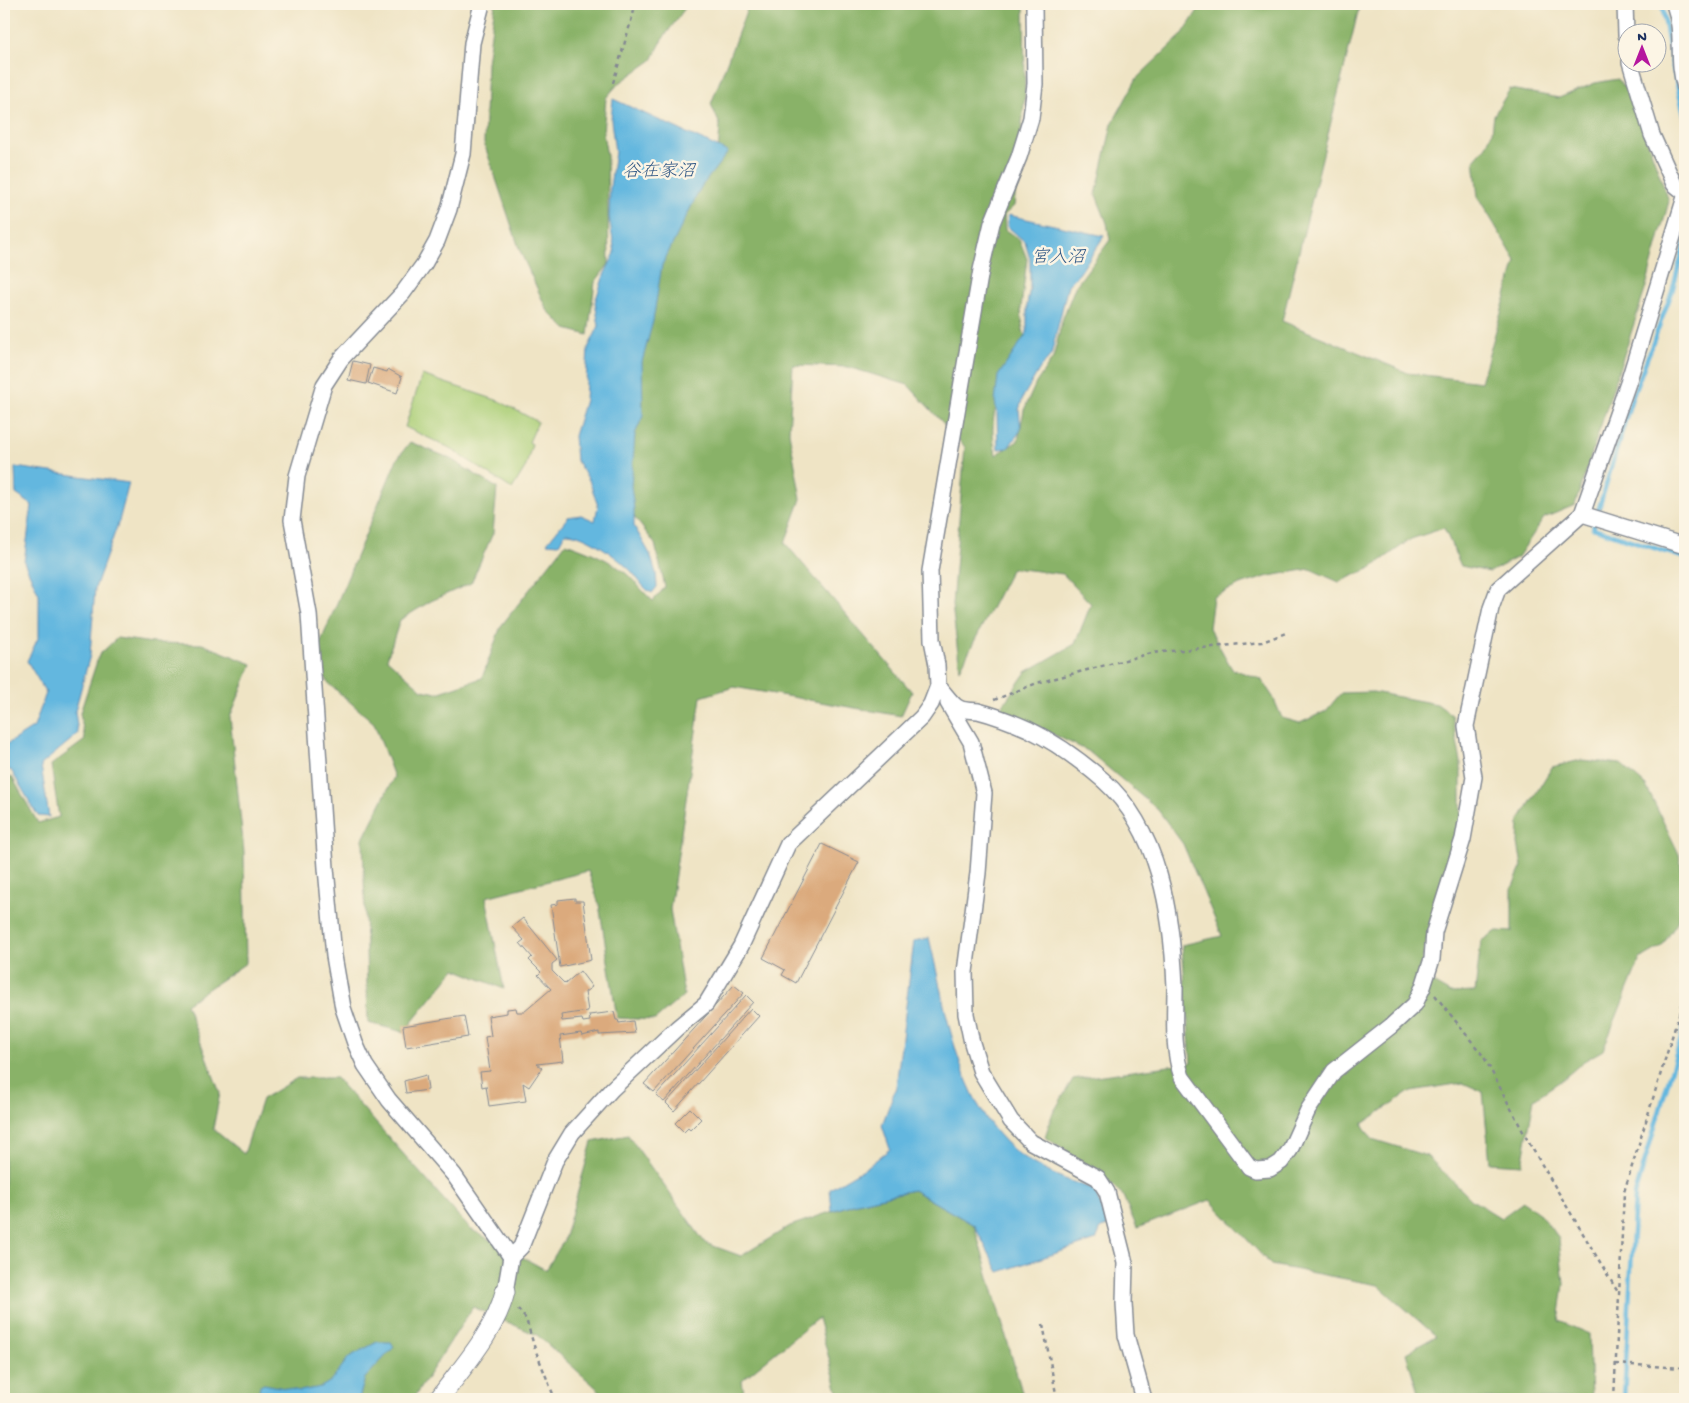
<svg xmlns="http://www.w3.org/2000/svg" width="1689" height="1403" viewBox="0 0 1689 1403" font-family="'Gochi Hand','Klee One',sans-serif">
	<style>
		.green { fill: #accf78; stroke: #647f6b }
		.forest { fill: #89b268; stroke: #527063 }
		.water { fill: #63b7df; stroke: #3f739e }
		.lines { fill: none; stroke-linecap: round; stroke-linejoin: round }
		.stream { stroke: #63b7df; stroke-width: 4.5 }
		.building { fill: #dbaa7d }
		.minor-casing { stroke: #858a92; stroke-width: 18 }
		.tertiary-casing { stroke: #858a92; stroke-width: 21 }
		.path { stroke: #858a92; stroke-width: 2.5; stroke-dasharray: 4 4; stroke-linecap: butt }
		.minor { stroke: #fff; stroke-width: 15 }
		.tertiary { stroke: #fff; stroke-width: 19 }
		.labels { text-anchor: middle; stroke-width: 5; stroke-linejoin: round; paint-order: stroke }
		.water-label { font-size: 18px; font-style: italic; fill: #315885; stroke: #fcf5e5 }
	</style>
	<rect width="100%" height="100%" fill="#fcf5e5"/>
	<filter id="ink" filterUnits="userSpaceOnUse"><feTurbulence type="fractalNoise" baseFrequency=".02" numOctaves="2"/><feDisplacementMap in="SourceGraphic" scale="10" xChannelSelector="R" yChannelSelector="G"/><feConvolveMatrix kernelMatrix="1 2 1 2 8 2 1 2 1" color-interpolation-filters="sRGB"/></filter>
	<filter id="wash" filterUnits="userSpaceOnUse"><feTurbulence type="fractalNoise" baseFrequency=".0096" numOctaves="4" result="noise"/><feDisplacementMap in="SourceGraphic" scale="20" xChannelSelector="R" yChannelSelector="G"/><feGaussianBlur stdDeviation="1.12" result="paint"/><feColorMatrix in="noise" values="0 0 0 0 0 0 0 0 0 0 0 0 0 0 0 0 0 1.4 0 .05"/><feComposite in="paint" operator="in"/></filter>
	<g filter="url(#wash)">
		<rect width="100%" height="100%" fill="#efe4c5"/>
		<path class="green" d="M422,375L499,401L538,422L529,442L532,444L526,466L512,489L448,447L405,427Z"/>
		<g class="forest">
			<path d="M495,4H688L664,37L652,60L618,84L606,98L603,133L607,156L609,264L595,282L588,335L566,329L547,310L520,251L484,143L487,63Z"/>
			<path d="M749,4H1024L1025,93L1014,206L1004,215L1005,230L1019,239L1027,259L1021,308L1023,331L1031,349C1005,388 985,404 996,455L1018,441L1024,410L1036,383L1053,358L1063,318L1075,287L1110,240L1107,223L1096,195L1112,124L1137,78L1182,35L1202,4H1360L1282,321L1408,373L1481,382L1516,261L1478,197L1474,160L1486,146L1492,132L1494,115L1510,89L1559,98L1595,83L1618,79L1631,95L1669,201L1645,290L1575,505L1544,518L1518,557L1490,572L1461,566L1444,528L1411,539L1371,568L1339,582L1310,569L1269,576L1240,585L1213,597L1209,628L1232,669L1261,679L1273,697L1282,718L1300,723L1326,711L1341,693L1373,692L1437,704L1452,715L1461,762V819L1432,915L1419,975L1450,993L1475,992L1481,941L1497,931L1512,932V888L1522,866L1518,843L1519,821L1552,767L1581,760L1621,764L1646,786L1679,854L1685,893L1677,923L1662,946L1640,959L1603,1050L1584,1061L1562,1080L1534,1099L1522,1165L1490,1163L1483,1092L1463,1083L1411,1091L1362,1124L1372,1139L1427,1156L1472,1200L1501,1218L1523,1202L1540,1214L1559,1239L1564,1284L1559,1321L1589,1334L1591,1399H1420L1406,1353L1436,1336L1378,1285L1271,1265L1210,1200L1137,1228L1122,1194L1095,1170L1045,1137L1052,1115L1073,1079L1191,1063L1182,945L1222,936L1183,844L1158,810L1088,751L1000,709L1026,672L1075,644L1091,604L1063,574L1012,568L960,669L952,605L965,447L908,385L848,367L793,365L789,432L801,499L785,543L912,692L901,716L734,687L701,697L670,909L684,995L655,1020L617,1018L599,904L588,871L486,897L504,989L455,969L404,1032L368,1023L363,839L394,777L374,723L327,682L317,651L397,459L410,442L449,458L497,488L493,533L471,583L431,601L400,620L387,659L422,690L437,693L482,678L501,626L566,543C588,551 612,560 629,576C637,584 644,593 653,601L665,587L655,544L632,514L627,481L652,259L718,156L720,125L711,104Z"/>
			<path d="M117,638L153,643L202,644L252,664L230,717L244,852L246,963L186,1004L220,1093L213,1129L244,1154L262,1099L297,1078H336L470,1229L546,1270L564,1240L592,1142L628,1135L705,1243L741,1256L790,1226L853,1204L913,1190L974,1225L1024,1399H840L818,1318L742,1380L745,1399H609L537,1335L473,1307L413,1399H4V777H12L38,823L59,817L51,765L85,740L80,713L99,655Z"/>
		</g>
		<g class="water">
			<path d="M613,99L728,152L701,187L662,265L653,321L642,362L643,416L635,434L631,486L634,509V526L650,554L656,573L657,587L652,593C642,588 639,579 631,571C617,557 585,532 565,533L559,544L547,543L568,517L581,515L595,521L598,506L589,480L576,460L574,436L585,400L588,348L599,326L595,302L604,275L615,253L609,217L610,187L615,152L611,120Z"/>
			<path d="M1008,215L1104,236L1079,274L1068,285L1051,355L1040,368L1023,397L1019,410L1021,430L1008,448L998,449L997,412L995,402L998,376L1027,333V305L1030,287V259L1025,242L1007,226Z"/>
			<path d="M15,467L129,483L119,521L95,588L90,655L75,711L78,734L41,765L49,817L38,816L11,770H4V746L34,727L46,693L27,661L39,636V594L24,562L32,505L16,494Z"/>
			<path d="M929,938C946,1007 957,1103 1015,1151C1037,1169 1067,1181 1094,1189L1108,1226L1101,1228L1096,1240L999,1272L974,1225L913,1190L853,1204L832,1211L830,1189L867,1167L890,1149L882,1125L896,1087L914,941Z"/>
			<path d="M377,1342H391L394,1347L365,1378L359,1399H258L260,1386L264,1384L300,1391L321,1387L331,1381L349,1357Z"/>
		</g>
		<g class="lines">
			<g class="stream">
				<path d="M1662,4L1671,59L1685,118"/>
				<path d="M1685,242L1672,292L1631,401L1593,528L1685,558"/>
				<path d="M1624,1399L1635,1195L1685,1024"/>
			</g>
		</g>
		<g id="blocks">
			<g class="building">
				<path d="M353,361L370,365L366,384L348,380Z"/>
				<path d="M373,368L387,372L388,369L402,377L397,393L368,383Z"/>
				<path d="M822,844L859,862L796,983L782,975L785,970L763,958Z"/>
				<path d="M575,898V901H583L591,960L560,967L551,905L558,904V900Z"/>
				<path d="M523,918L557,960L552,964V971L565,984L580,971L592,987L585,992L588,1011L561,1015L562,1021L582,1019L583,1022L590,1021L589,1015L614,1012L616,1020H618L619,1023L633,1021L635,1033L599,1035V1032L582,1036L581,1033L560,1036L563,1061L537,1064L542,1068L529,1087L523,1083L526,1101L489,1106L486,1086L482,1087L480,1072L490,1071L485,1037L491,1036L488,1016L507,1013V1009L516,1008L517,1012H524L551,989L538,975L541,972L529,960L532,957L520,943L524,940L512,927Z"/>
				<path d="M734,985L744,993L654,1092L644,1084Z"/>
				<path d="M746,995L753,1002L664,1102L656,1095Z"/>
				<path d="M751,1008L759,1016L674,1111L666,1103Z"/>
				<path d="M464,1016L468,1037L406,1047L403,1026Z"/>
				<path d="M426,1075L428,1090L406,1093L404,1081Z"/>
				<path d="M690,1108L701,1119L690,1130L688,1128L684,1132L675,1123Z"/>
			</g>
		</g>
	</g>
	<g filter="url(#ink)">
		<use href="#blocks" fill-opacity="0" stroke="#858a92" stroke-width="1"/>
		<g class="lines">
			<defs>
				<g id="minor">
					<path d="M482,4L472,43L463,154L449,209L437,241L424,264L403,293L341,359L324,385L297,476L292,520L309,614L326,868L334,956L343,1008L355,1043L365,1065L389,1100L454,1175L511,1257"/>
					<path d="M1625,4L1626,35"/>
					<path d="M1674,4C1685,34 1676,59 1685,87"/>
					<path d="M1630,62L1652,135L1674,184L1685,193"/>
					<path d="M1582,514L1685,546"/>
					<path d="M938,686C944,692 952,705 959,708C964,711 972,710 978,711C994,715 1012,722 1028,729C1055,742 1081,761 1103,780C1160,830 1172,915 1175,987C1175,1016 1172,1049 1182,1077L1249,1167L1256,1170L1270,1169L1281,1162L1290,1150L1308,1110L1334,1071L1391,1026L1415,1004L1423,987L1432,959L1434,932L1463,839L1474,777L1466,726L1491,608L1498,589L1582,514L1628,383L1685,197"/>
					<path d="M948,703L971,742L984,793L978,873L965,972L966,1014L972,1043L981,1072L1011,1121L1031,1142L1098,1178L1107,1192L1125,1263L1124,1303L1126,1335L1144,1399"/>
					<path d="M505,1292L511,1257L521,1247L555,1161L572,1133L612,1089L677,1028L706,1004L741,946L788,844L922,717L931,704L938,686L937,665L932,640L930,571L981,270L992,223L1019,157L1031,118L1035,84L1034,4"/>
				</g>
				<path id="tertiary" d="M439,1399C463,1366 495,1332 505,1292"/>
			</defs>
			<use href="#minor" class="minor-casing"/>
			<use href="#tertiary" class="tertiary-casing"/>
			<g class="path">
				<path d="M613,83L636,4"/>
				<path d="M994,700L1037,683L1152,653L1262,642L1286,633"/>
				<path d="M1435,995L1484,1057L1529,1143L1619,1294"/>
				<path d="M518,1309L526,1319L535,1349L555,1399"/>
				<path d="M1043,1324L1057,1399"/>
				<path d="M1615,1364L1685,1368"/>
				<path d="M1614,1399L1624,1192L1685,995"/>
			</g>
			<use href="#minor" class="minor"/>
			<use href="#tertiary" class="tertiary"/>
		</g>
	</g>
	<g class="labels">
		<g class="water-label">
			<text x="659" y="176">谷在家沼</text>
			<text x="1058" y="262">宮入沼</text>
		</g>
	</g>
	<rect width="1689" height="1403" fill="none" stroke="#fcf5e5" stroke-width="20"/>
	<g transform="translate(1642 48)"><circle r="24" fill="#fcf5e5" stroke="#a2a6af"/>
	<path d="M0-4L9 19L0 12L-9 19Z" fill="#b5179e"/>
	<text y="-8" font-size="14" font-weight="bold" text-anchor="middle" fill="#1b2f5e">N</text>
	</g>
</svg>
